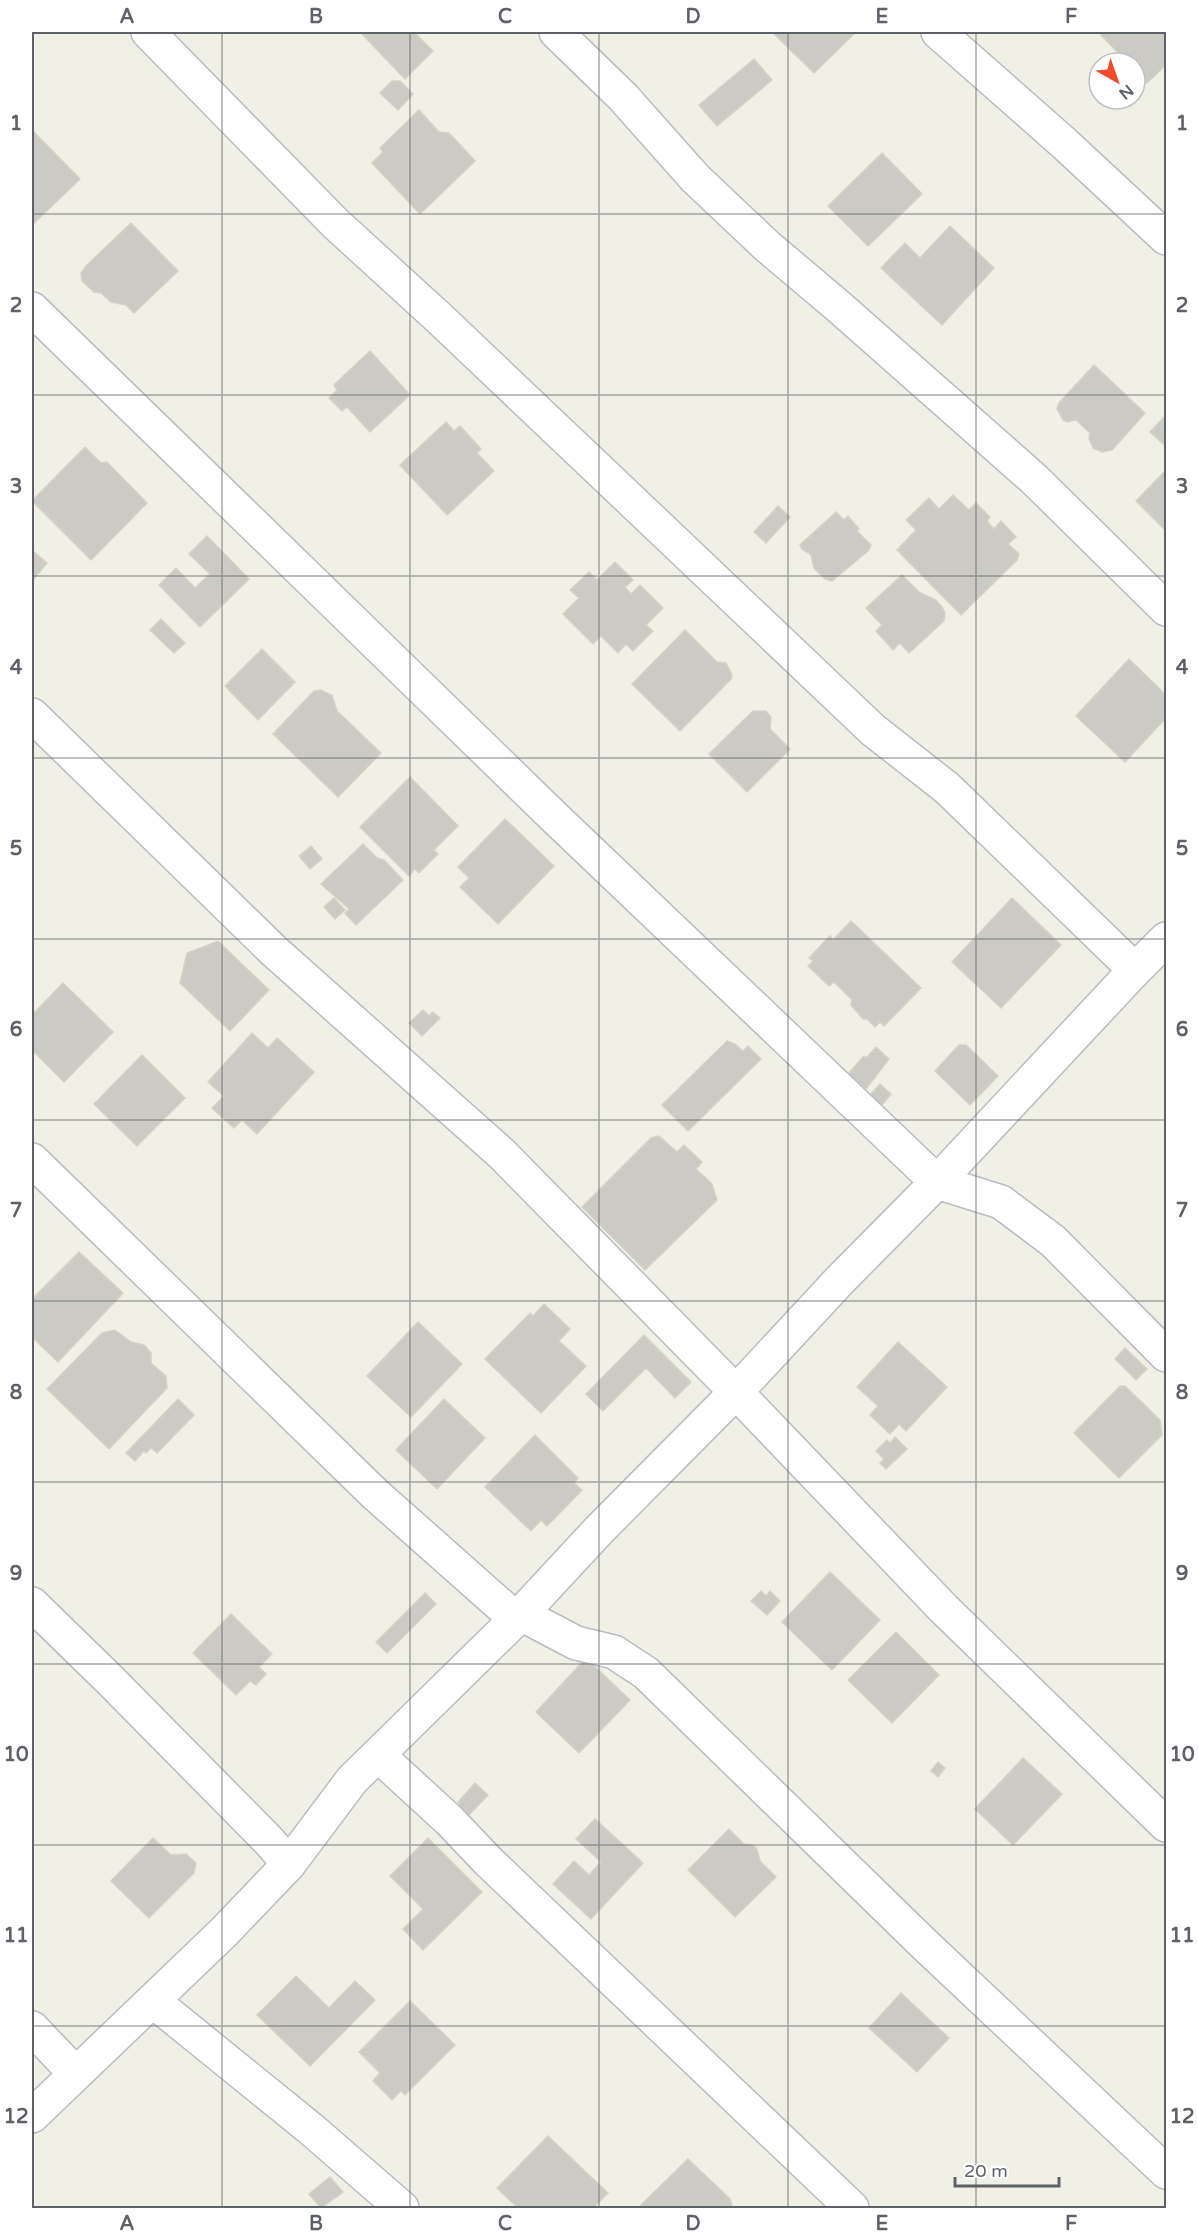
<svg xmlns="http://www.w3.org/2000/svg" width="1198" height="2240" viewBox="0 0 1198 2240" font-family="'Varela Round',sans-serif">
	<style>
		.building { fill: #cccac4; stroke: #d6d2c5; stroke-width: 1.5 }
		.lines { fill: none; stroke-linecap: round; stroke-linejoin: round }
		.street-casing { stroke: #b9bcc1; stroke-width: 36 }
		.street { stroke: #fff; stroke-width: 33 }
		.grid { fill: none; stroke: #5e6268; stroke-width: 1.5; stroke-opacity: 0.55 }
		.neatline { fill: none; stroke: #5e6268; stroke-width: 2 }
		.grid-label { font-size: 20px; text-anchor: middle; font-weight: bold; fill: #5e6268 }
	</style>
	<rect width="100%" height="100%" fill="#f1f0e7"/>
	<g class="building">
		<path d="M363,32H414L433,51L405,79L361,33Z"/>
		<path d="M772,32H856L814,73Z"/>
		<path d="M1105,32H1166V65L1147,83L1135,71V63H1128L1101,35Z"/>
		<path d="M754,59L772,80L717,126L699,105Z"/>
		<path d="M392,81H400L413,94L398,110L380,93Z"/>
		<path d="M419,110L439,132L449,133L475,161L420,214L372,163L383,152L380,148Z"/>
		<path d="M32,130L80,179L32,225Z"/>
		<path d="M882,153L922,194L868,246L828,206Z"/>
		<path d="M131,223L178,271L134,313L126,305L111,302L101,293L94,292L82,281L81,273L86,266Z"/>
		<path d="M950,226L994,268L942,325L881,268L905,243L920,258Z"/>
		<path d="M370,351L410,395L370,432L347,407L342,411L329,398L337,390L334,385Z"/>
		<path d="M1094,365L1145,413L1112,450L1102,452L1093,448L1089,439L1090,433L1076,420L1067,422L1063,420L1057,409L1059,403Z"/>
		<path d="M1165,416L1166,441L1163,444L1150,432Z"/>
		<path d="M446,422L454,431L460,426L481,449L477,453L494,471L447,515L400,465Z"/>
		<path d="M85,447L101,463L107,462L147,503L91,560L32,501Z"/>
		<path d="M1166,470V531L1136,501Z"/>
		<path d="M953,495L969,510L976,503L990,517L987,521L994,529L1001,521L1016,537L1008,544L1019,554L1017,560L961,615L897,550L916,530L906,520L929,498L939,509Z"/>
		<path d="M778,506L790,517L766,543L754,532Z"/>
		<path d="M836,512L844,520L848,516L859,529L857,531L871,545L869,550L832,581L825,579L814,568L811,555L802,549L800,545Z"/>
		<path d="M207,536L249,579L200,627L159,585L176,568L195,588L210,574L189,554Z"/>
		<path d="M33,551L47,563L34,579L32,577Z"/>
		<path d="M615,562L633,580L625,587L631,594L640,585L663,608L646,625L653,631L633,651L626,644L618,653L601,636L593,644L563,614L579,598L570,590L589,572L597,580Z"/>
		<path d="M902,575L919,592L936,600L942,607L945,613L944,621L909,653L900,643L893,650L876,631L882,625L866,608Z"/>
		<path d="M161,619L185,643L174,653L150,630Z"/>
		<path d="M685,630L717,662L726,663L732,675L731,679L680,731L632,684Z"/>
		<path d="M262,649L295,682L258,720L225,686Z"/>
		<path d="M1129,659L1166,695V718L1125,762L1076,716Z"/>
		<path d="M320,690L332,695L337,711L381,753L338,797L273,734L314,691Z"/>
		<path d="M753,711H766L771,717L770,729L790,749L747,792L709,754Z"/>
		<path d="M410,777L458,826L434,850L438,854L419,873L415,869L409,876L360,827Z"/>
		<path d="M505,819L554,866L498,924L460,887L469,878L458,867Z"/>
		<path d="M363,844L377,858L384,860L403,880L356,925L345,913L349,909L321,884Z"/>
		<path d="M311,846L322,859L310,869L299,856Z"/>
		<path d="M334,898L345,910L335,919L324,907Z"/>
		<path d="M1012,898L1061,945L1001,1008L952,962Z"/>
		<path d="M851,921L921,988L884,1026L880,1022L875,1027L867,1019H863L851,1005L852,1000L834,982L829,986L808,966L813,961L809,958L830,936L833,940Z"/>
		<path d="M218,941L269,990L230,1031L180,983L187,953Z"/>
		<path d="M63,983L113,1032L64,1082L32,1050V1015Z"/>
		<path d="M423,1010L429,1016L433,1012L440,1018L422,1036L409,1023Z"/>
		<path d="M252,1033L268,1048L277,1038L314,1072L257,1134L242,1120L234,1128L212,1108L224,1096L208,1082Z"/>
		<path d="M727,1041L735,1044L743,1051L748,1046L761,1059L688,1131L662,1105Z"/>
		<path d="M959,1045H966L998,1076L970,1105L935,1071Z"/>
		<path d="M876,1047L889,1059L866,1089L848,1074L864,1056L866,1058Z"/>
		<path d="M142,1055L185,1098L137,1146L94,1104Z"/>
		<path d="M880,1084L891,1094L882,1105L870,1095Z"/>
		<path d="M659,1136L677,1152L684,1145L702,1162L696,1169L712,1184L717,1200L645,1270L582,1207L651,1138Z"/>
		<path d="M79,1252L123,1293L58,1362L32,1337V1299Z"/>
		<path d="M544,1304L570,1329L559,1341L586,1366L541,1413L485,1359L530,1313L533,1316Z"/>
		<path d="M418,1322L462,1364L411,1417L367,1376Z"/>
		<path d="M115,1330L131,1342L144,1345L151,1353V1363L166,1376L167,1388L109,1449L47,1389L102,1333Z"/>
		<path d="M644,1335L691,1382L675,1398L646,1368L603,1411L586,1394Z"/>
		<path d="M898,1342L947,1387L906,1431L899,1424L890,1434L870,1415L878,1406L857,1387Z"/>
		<path d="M1125,1348L1147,1369L1136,1380L1115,1359Z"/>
		<path d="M1120,1386H1125L1160,1420L1162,1435L1119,1478L1074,1433Z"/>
		<path d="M178,1399L194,1415L157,1453L151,1448L146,1453L144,1451L135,1461L126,1453Z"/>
		<path d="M444,1399L485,1438L437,1489L396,1450Z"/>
		<path d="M535,1435L578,1478L574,1483L582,1490L547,1526L541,1520L531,1531L485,1487Z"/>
		<path d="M895,1437L907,1449L886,1469L880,1463L884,1459L876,1451L887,1440L890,1443Z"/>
		<path d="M830,1572L880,1620L832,1670L782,1622Z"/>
		<path d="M761,1591L766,1596L770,1591L780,1601L767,1615L751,1601Z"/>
		<path d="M425,1593L436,1604L387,1653L376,1642Z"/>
		<path d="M231,1614L272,1654L259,1667L266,1674L256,1685L250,1681L236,1695L193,1653Z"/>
		<path d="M896,1632L939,1675L892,1723L848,1680Z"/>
		<path d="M586,1658L630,1700L579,1753L536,1712Z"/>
		<path d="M1023,1758L1062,1794L1013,1845L975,1809Z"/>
		<path d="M938,1762L945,1768L938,1777L931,1771Z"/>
		<path d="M475,1783L488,1795L466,1818L457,1808L460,1804L458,1802Z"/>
		<path d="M595,1819L643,1863L591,1919L553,1884L574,1861L589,1875L601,1862L576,1839Z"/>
		<path d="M729,1829L744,1844L752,1845L757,1849L760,1861L776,1877L735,1917L688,1870Z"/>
		<path d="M153,1838L171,1855L186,1854L196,1863L194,1873L149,1918L111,1881Z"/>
		<path d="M428,1838L482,1892L423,1950L403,1929L423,1909L390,1876Z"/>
		<path d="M296,1976L329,2008L355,1981L375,2000L310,2066L257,2015Z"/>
		<path d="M901,1993L949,2038L917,2072L869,2028Z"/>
		<path d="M410,2001L455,2045L405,2095L401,2091L392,2100L373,2081L380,2073L359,2052Z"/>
		<path d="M548,2136L608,2193L593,2208H518L497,2188Z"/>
		<path d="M688,2159L730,2199L733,2208H645L641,2205Z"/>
		<path d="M330,2177L343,2192L321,2208L309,2194Z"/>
	</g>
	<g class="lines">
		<defs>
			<g id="street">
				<path d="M148,32L335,223L438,317L873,730L947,788L1135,970"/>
				<path d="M556,32L623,97L695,178L767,246L838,306L1034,479L1166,609"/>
				<path d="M938,32L1065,144L1166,238"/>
				<path d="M32,309L550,813L937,1182L1001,1202L1053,1241L1166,1355"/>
				<path d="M32,715L274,951L502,1154L736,1392L944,1609L1166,1825"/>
				<path d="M32,1160L375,1494L516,1619"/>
				<path d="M32,1604L110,1680L269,1841L289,1864"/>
				<path d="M521,1614L576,1643L614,1652L646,1673L923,1943L1166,2172"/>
				<path d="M378,1755L450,1821L488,1861L852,2208"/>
				<path d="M153,2001L311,2129L402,2208"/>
				<path d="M32,2028L75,2073"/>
				<path d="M32,2116L224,1932L289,1864L352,1780L521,1614L599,1530L736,1392L840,1280L937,1182L1135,970L1166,939"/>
			</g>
		</defs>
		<use href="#street" class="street-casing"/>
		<use href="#street" class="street"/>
	</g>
	<path class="grid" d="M222,32V2208M410,32V2208M599,32V2208M788,32V2208M976,32V2208M32,214H1166M32,395H1166M32,576H1166M32,758H1166M32,939H1166M32,1120H1166M32,1301H1166M32,1482H1166M32,1664H1166M32,1845H1166M32,2026H1166"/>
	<rect width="1198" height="2240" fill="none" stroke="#ffffff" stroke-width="66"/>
	<g transform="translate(1117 81) rotate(140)"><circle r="28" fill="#ffffff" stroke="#bfc0c3" stroke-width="1.5"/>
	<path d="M0-4.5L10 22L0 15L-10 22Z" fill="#f2482c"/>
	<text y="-9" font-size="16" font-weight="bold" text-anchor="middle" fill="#5e6268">N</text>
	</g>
	<path d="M955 2177v9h104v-9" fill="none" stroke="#5e6268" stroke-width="3"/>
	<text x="964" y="2177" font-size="18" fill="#5e6268" stroke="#ffffff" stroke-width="4.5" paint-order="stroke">20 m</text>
	<rect x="33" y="33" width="1132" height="2174" class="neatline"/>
	<g class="grid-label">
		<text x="127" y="23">A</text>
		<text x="316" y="23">B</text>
		<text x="505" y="23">C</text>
		<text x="693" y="23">D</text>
		<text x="882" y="23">E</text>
		<text x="1071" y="23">F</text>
		<text x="16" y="130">1</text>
		<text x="1182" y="130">1</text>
		<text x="16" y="312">2</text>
		<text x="1182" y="312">2</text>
		<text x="16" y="493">3</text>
		<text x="1182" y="493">3</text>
		<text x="16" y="674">4</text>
		<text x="1182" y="674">4</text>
		<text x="16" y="855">5</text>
		<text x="1182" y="855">5</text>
		<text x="16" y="1036">6</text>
		<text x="1182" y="1036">6</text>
		<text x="16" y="1217">7</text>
		<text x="1182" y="1217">7</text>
		<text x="16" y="1399">8</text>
		<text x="1182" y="1399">8</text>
		<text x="16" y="1580">9</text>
		<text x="1182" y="1580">9</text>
		<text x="16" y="1761">10</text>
		<text x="1182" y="1761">10</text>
		<text x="16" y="1942">11</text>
		<text x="1182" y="1942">11</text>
		<text x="16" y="2123">12</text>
		<text x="1182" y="2123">12</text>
		<text x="127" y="2230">A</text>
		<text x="316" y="2230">B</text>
		<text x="505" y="2230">C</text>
		<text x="693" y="2230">D</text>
		<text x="882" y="2230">E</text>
		<text x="1071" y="2230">F</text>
	</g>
</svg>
